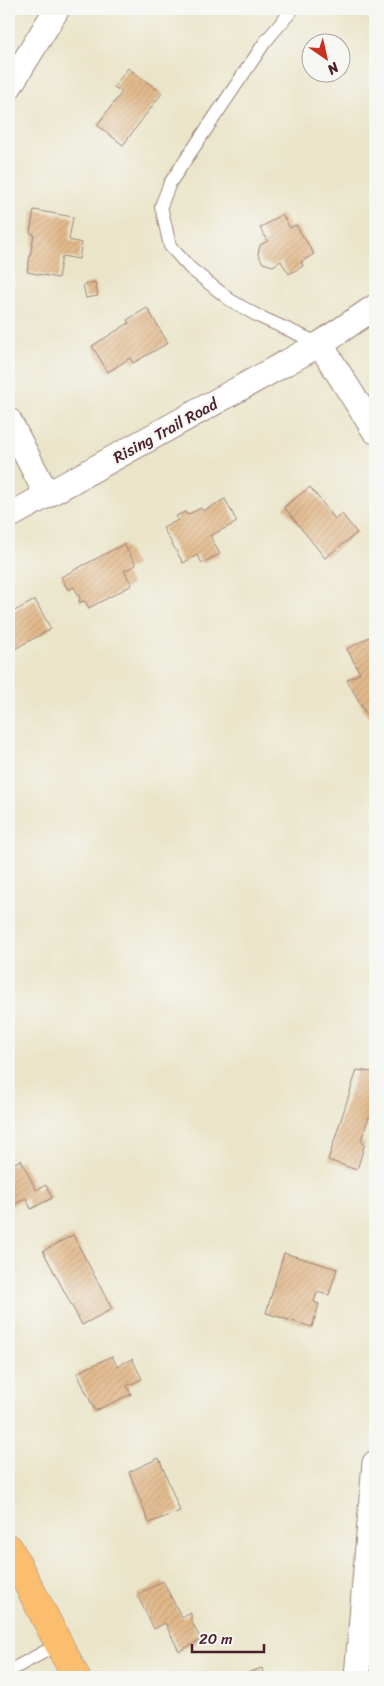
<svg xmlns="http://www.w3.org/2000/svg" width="384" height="1686" viewBox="0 0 384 1686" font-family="Sriracha,sans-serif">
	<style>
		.building { fill: url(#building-hatch) }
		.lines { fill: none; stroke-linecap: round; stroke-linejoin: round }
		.lane-casing { stroke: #9a827a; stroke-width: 14 }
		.street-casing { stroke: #9a827a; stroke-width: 27 }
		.highway-casing { stroke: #9a827a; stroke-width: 29 }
		.lane { stroke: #fff; stroke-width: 12 }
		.street { stroke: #fff; stroke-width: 25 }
		.highway { stroke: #fbbe6e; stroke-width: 28 }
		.labels { text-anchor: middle; stroke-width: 4.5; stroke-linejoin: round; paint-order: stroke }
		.street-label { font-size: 16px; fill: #4a1f2b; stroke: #f6f6f2 }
	</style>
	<defs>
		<pattern id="building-hatch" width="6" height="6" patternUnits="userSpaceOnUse" patternTransform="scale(1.25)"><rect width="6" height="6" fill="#e2b98b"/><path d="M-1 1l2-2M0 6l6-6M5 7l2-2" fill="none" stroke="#c39f78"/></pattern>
	</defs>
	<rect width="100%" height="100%" fill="#f6f6f2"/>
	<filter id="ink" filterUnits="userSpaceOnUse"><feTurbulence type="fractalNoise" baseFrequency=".02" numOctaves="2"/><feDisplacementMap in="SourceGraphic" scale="10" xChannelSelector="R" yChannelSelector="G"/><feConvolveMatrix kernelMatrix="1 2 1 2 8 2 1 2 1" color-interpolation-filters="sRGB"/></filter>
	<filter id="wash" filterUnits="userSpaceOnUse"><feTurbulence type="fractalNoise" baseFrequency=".0096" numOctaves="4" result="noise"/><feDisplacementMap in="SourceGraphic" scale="20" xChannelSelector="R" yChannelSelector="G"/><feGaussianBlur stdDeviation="1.12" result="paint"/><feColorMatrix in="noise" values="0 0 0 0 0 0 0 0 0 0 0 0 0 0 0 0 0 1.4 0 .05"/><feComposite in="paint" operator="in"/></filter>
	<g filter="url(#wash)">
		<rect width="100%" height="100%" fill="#eae5c9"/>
		<g id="blocks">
			<g class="building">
				<path d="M128,68L162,93L123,145L97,125L122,92L114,87Z"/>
				<path d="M34,210L73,217L69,240L82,243L79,259L62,256L58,278L27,272L34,234L30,233Z"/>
				<path d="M282,214L290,228L296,225L314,254L301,262L303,266L289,274L281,261L273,266L263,263L258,254L260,245L268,241L260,228Z"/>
				<path d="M95,282L98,296L86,298L83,285Z"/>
				<path d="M147,308L168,343L133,363L130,358L108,372L92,346L129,323L127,320Z"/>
				<path d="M310,487L335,519L342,514L357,533L325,558L284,507Z"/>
				<path d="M225,499L237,522L210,536L220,554L202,563L197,555L183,563L163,528L178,520L176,516L185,512L187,515L201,508L203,511Z"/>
				<path d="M124,544L136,565L124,571L132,585L89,608L85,601L79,602L80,598L74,587L68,590L61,577Z"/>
				<path d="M35,600L51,629L9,652V614Z"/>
				<path d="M375,634V716L369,719L347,680L360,673L347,649Z"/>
				<path d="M357,1070L371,1072L375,1076V1115L374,1119L369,1117L361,1141L365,1143L357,1170L328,1160Z"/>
				<path d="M21,1160L36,1190L46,1185L52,1198L31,1209L26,1198L9,1207V1166Z"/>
				<path d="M73,1235L112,1309L82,1325L43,1251Z"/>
				<path d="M284,1253L337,1269L329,1295L317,1292L314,1302L319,1304L312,1327L266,1313Z"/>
				<path d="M112,1356L117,1366L132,1359L142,1379L127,1386L131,1394L95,1411L77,1373Z"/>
				<path d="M159,1458L180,1511L149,1523L129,1472Z"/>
				<path d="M163,1581L182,1618L191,1613V1620L201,1640L179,1651L165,1623L154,1629L137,1595Z"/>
				<path d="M262,1668L264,1677H235Z"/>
			</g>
		</g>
	</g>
	<g filter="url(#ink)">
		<use href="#blocks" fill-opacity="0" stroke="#9a827a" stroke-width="1"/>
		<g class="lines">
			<defs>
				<g id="lane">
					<path d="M293,9L265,42L170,183L161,206L170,246L190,268L230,300L258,316L320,344"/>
					<path d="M9,1671L59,1644"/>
				</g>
				<g id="street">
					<path d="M9,87L57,9"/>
					<path d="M320,344L375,431"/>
					<path d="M9,421L47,495"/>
					<path d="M9,516L320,344L375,307"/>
					<path d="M357,1677L375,1463"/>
				</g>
				<path id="highway" d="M9,1548L76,1677"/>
			</defs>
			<use href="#lane" class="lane-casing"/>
			<use href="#street" class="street-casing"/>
			<use href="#highway" class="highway-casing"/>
			<use href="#lane" class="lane"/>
			<use href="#street" class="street"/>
			<use href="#highway" class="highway"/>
		</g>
	</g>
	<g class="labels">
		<g class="street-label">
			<text transform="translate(165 430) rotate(-29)" y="6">Rising Trail Road</text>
		</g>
	</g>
	<rect width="384" height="1686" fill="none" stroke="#f6f6f2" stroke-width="30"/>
	<g transform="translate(326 58) rotate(146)"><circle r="24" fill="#f6f6f2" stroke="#b1a0a2"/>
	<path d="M0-4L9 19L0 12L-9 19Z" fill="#c8321e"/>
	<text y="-8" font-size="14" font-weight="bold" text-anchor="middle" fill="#4a1f2b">N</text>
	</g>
	<path d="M192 1644v8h72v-8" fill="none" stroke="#4a1f2b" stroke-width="2.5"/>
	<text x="199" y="1644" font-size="15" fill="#4a1f2b" stroke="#f6f6f2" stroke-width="4" paint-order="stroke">20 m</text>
</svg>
